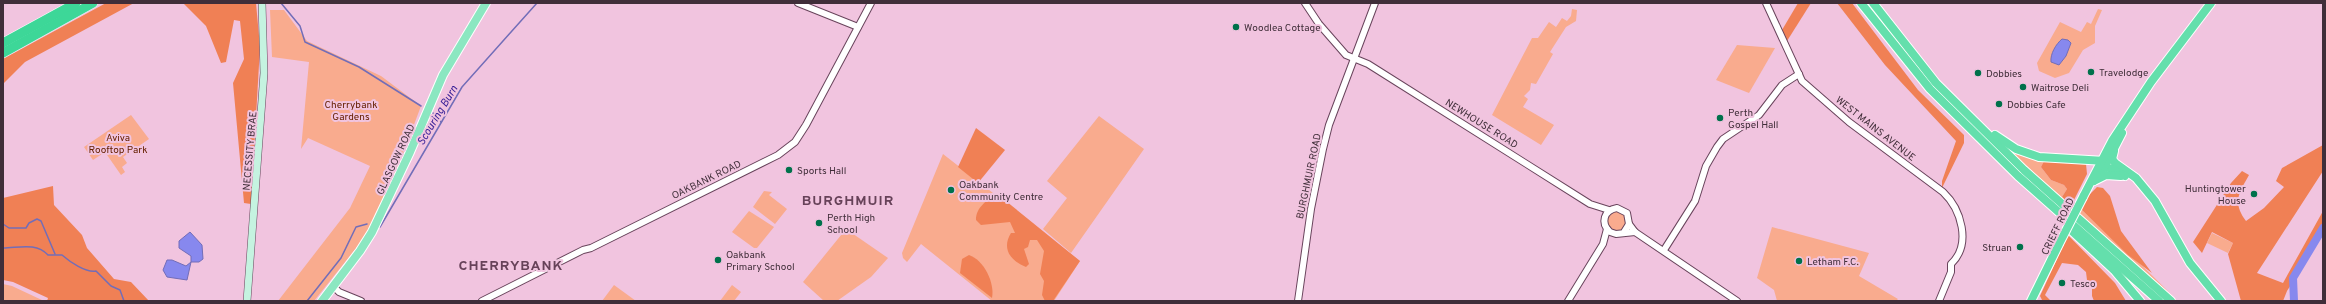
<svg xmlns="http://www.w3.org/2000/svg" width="2326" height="304" viewBox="0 0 2326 304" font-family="Overpass,sans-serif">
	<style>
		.green { fill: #f9ab8e }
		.forest { fill: #f08055 }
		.water { fill: #8788ee; stroke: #726db8 }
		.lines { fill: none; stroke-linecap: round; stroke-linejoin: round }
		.stream { stroke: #726db8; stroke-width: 1.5 }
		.river { stroke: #8788ee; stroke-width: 8 }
		.tertiary-casing { stroke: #69445c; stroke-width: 8 }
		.secondary-casing { stroke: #69445c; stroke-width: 8 }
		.primary-casing { stroke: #fff; stroke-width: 10 }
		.trunk-casing { stroke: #fff; stroke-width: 10 }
		.motorway-casing { stroke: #fff; stroke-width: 10 }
		.tertiary { stroke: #fff; stroke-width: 6 }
		.secondary { stroke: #c5f3e0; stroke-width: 7 }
		.primary { stroke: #8be7c1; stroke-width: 8 }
		.trunk { stroke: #64dfac; stroke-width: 8 }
		.motorway { stroke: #3dd798; stroke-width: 9 }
		.trunk-bridge-casing { stroke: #fff; stroke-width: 10; stroke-linecap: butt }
		.trunk-bridge { stroke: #64dfac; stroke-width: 8 }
		.poi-dot { fill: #00714b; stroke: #f1c4df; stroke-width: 1.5 }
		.labels { text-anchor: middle; stroke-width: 4; stroke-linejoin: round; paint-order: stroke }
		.poi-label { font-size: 10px; fill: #402e39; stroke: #f1c4df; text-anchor: start }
		.park-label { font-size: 10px; fill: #652000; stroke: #f1c4df }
		.street-label { font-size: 10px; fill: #402e39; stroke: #f1c4df }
		.water-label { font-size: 11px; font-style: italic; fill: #351d95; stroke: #f1c4df }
		.district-label { font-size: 14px; font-weight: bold; letter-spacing: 1px; fill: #674259; stroke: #f1c4df }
	</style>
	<rect width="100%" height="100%" fill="#f1c4df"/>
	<g class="green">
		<path d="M1572,9L1577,10L1576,21L1566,27L1550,52L1553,54L1536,84L1531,83L1530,90L1524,96L1528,99L1523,107L1554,125L1541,145L1492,115L1532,38H1538L1549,22L1556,27L1562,18L1567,21L1571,16Z"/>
		<path d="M2098,9L2102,10L2095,26V43L2083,50L2069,73L2055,78L2039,71L2037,63L2060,22L2081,32L2087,22L2091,24Z"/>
		<path d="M270,10H284L307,41L381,76L421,106L403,154L369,229L361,242L314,301H278L350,208L370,166L308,138L301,149L309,62L272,57Z"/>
		<path d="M1737,45L1775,48L1749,93L1716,80Z"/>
		<path d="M131,115L149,139L123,157L127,163L122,167L125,172L121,175L105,152L93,160L84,147Z"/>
		<path d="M1099,116L1144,149L1071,253L1043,229L1067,198L1047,181Z"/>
		<path d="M2005,146L2044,161L2041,167L2051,180L2064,185L2067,189L2062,197L2071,206L2069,210Z"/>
		<path d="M943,154L1080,261L1054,301H992L921,244L907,262L903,258L902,253Z"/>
		<path d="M764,191L772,192L769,195L787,209L775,224L753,207Z"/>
		<path d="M2081,209C2113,240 2147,268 2177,301H2173L2077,216Z"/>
		<path d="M749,211L774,227L757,248H754L732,232Z"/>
		<circle cx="1617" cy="221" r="10"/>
		<path d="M1772,227L1869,253L1859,276L1898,299L1896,301H1777L1774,290L1757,278Z"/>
		<path d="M846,229L888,258L871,277L837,301H824L803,282Z"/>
		<path d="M2212,233L2233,243L2228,253L2207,243Z"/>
		<path d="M3,284L12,286L44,301H3Z"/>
		<path d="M614,285L636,301H602Z"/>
		<path d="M732,285L741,292L734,301H720Z"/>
	</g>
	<g class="forest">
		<path d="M106,3H134L25,62L3,84V59Z"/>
		<path d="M183,3H256L260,47L251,204L244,203L233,83L244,59L240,21L234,20L226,62L221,63L206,26Z"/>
		<path d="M1798,3H1811L1787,41L1782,30Z"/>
		<path d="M1837,3H1852L1918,90L1964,135V143L1942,188V181L1956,141L1885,65Z"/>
		<path d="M976,128L1005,150L978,183L958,167Z"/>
		<path d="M2323,145V171L2257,273L2283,283L2323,211V234L2287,291L2283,301H2241L2228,254L2233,243L2212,232L2202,253L2193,242L2231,183L2242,171L2249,175C2239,193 2232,202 2246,221L2264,208L2284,187L2276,181L2282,168Z"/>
		<path d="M2044,161L2086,164L2087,174L2071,206L2062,197L2067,189L2064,185L2051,180L2041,167Z"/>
		<path d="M53,186L54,205L82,235L87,248L114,279L131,282L149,301H47L48,298L13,282L3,280V198Z"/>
		<path d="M2097,187L2103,188L2110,196L2121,231L2152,273L2128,255L2081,209L2086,198Z"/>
		<path d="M996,193L1080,261L1053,301H1045L1042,295L1044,281L1040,274L1044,251L1037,240H1030L1028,247L1024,249L1029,264L1026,267C1011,261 1001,249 1011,233H1015L1010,222L981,225L976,220C976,207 987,201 996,193Z"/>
		<path d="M2068,235L2115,283L2126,301H2094L2092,296V285L2087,280L2086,272L2078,265L2062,263L2045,295L2051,301L2042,300L2040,296Z"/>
		<path d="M969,255C984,260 995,283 992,298L960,273L962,259Z"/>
	</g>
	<g class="water">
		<path d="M2062,39L2068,40L2071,43L2066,56L2059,65L2051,62C2050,54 2056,44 2062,39Z"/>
		<path d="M190,232L202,245L203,259L199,262H191L187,280L167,277L163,270L167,260H172L186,266L191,262V256L179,248V241Z"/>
	</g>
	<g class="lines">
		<g class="stream">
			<path d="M281,3L300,26L305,42L359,67L421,106"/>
			<path d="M433,113L441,122"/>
			<path d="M3,224L9,228H26L29,223L37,219L41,221L55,254"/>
			<path d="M380,227L462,87L537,3"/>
			<path d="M3,248C18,248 36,242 48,255H62C70,262 86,273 96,271L111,286L120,290L124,301"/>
			<path d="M307,301L341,258L356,227L367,224"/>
		</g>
		<path class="river" d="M2294,301L2293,278L2323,228"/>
		<defs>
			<g id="tertiary">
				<path d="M798,3L858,27"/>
				<path d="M1305,3L1319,24L1346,55L1368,64L1590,204L1609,210"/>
				<path d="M1766,3L1802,81L1849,122L1943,192C1961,209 1972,244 1951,264V272L1939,301"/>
				<path d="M1629,224L1635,232L1737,301"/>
				<path d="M1624,232L1629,224L1627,213L1617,208C1604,210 1600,223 1610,232L1616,234L1635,232"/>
				<path d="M1664,250L1695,201L1706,166L1717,147L1723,139L1759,115L1782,85L1799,74"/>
				<path d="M333,286L339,292L361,301"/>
				<path d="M482,301L583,250L591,248L778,155L795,142L806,125L871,3"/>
				<path d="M1298,301L1311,209L1323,149L1329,125L1375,3"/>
				<path d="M1568,301L1603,244L1607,229"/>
			</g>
			<path id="secondary" d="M247,301L264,73L262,3"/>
			<path id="primary" d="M322,301L360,251L372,232L410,152L443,75L486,3"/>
			<g id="trunk">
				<path d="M1861,3L1930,89L2018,176L2159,301"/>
				<path d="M1873,3L1936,83L2024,170L2171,301"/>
				<path d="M1995,135L2016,149L2039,157L2105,161"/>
				<path d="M2114,151L2112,159L2115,163L2136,178L2155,201L2190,263L2221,301"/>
				<path d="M2101,164L2125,176"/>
				<path d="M2096,180L2106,175L2121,176"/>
				<path d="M2094,181L2105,166L2122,133"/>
				<path d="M2083,197L2112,141L2151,82L2211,3"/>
				<path d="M2072,231L2114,270L2140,301"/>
				<path d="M2031,301L2059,244"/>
			</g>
			<g id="motorway">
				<path d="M3,43L76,3"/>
				<path d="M3,53L93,3"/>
			</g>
		</defs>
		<use href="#tertiary" class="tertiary-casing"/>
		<use href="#secondary" class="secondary-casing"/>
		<use href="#primary" class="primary-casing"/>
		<use href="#trunk" class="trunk-casing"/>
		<use href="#motorway" class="motorway-casing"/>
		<use href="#tertiary" class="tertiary"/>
		<use href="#secondary" class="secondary"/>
		<use href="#primary" class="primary"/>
		<use href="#trunk" class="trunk"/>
		<use href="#motorway" class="motorway"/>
		<defs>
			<path id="trunk-bridge" d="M2059,244L2083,197"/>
		</defs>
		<use href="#trunk-bridge" class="trunk-bridge-casing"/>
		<use href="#trunk-bridge" class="trunk-bridge"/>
	</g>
	<g class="poi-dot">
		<circle cx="1236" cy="27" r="4"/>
		<circle cx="2091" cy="72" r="4"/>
		<circle cx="1978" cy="73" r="4"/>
		<circle cx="2023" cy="87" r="4"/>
		<circle cx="1999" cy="104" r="4"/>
		<circle cx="1720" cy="118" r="4"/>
		<circle cx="789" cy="170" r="4"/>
		<circle cx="951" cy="190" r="4"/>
		<circle cx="2254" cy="194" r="4"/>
		<circle cx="819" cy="223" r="4"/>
		<circle cx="2020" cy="247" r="4"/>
		<circle cx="718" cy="260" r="4"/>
		<circle cx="1799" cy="261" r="4"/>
		<circle cx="2062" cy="283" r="4"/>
	</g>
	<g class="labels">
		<g class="poi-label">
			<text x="1244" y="31">Woodlea Cottage</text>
			<text x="2099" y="76">Travelodge</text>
			<text x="1986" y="77">Dobbies</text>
			<text x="2031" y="91">Waitrose Deli</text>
			<text x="2007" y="108">Dobbies Cafe</text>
			<text x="1728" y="116">Perth<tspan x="1728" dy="12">Gospel Hall</tspan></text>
			<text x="797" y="174">Sports Hall</text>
			<text x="959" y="188">Oakbank<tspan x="959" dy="12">Community Centre</tspan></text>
			<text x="2246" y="192" text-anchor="end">Huntingtower<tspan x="2246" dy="12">House</tspan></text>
			<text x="827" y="221">Perth High<tspan x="827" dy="12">School</tspan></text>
			<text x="2012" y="251" text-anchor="end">Struan</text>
			<text x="726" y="258">Oakbank<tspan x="726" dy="12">Primary School</tspan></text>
			<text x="1807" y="265">Letham F.C.</text>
			<text x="2070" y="287">Tesco</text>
		</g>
		<g class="park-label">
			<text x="351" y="108">Cherrybank<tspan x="351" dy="12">Gardens</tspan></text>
			<text x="118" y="141">Aviva<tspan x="118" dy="12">Rooftop Park</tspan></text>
		</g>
		<g class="street-label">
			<text transform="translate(1482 123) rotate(32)" y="4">NEWHOUSE ROAD</text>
			<text transform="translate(1876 128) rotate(38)" y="4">WEST MAINS AVENUE</text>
			<text transform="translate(249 151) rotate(-85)" y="4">NECESSITY BRAE</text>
			<text transform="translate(395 159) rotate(-65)" y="4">GLASGOW ROAD</text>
			<text transform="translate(1308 176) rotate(-78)" y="4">BURGHMUIR ROAD</text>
			<text transform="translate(706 179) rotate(-26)" y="4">OAKBANK ROAD</text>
			<text transform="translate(2057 226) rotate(-64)" y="4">CRIEFF ROAD</text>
		</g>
		<g class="water-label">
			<text transform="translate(437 115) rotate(-59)" y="4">Scouring Burn</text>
		</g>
		<g class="district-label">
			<text x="848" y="205">BURGHMUIR</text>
			<text x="511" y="270">CHERRYBANK</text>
		</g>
	</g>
	<rect width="2326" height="304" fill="none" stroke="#402e39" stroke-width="8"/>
</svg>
